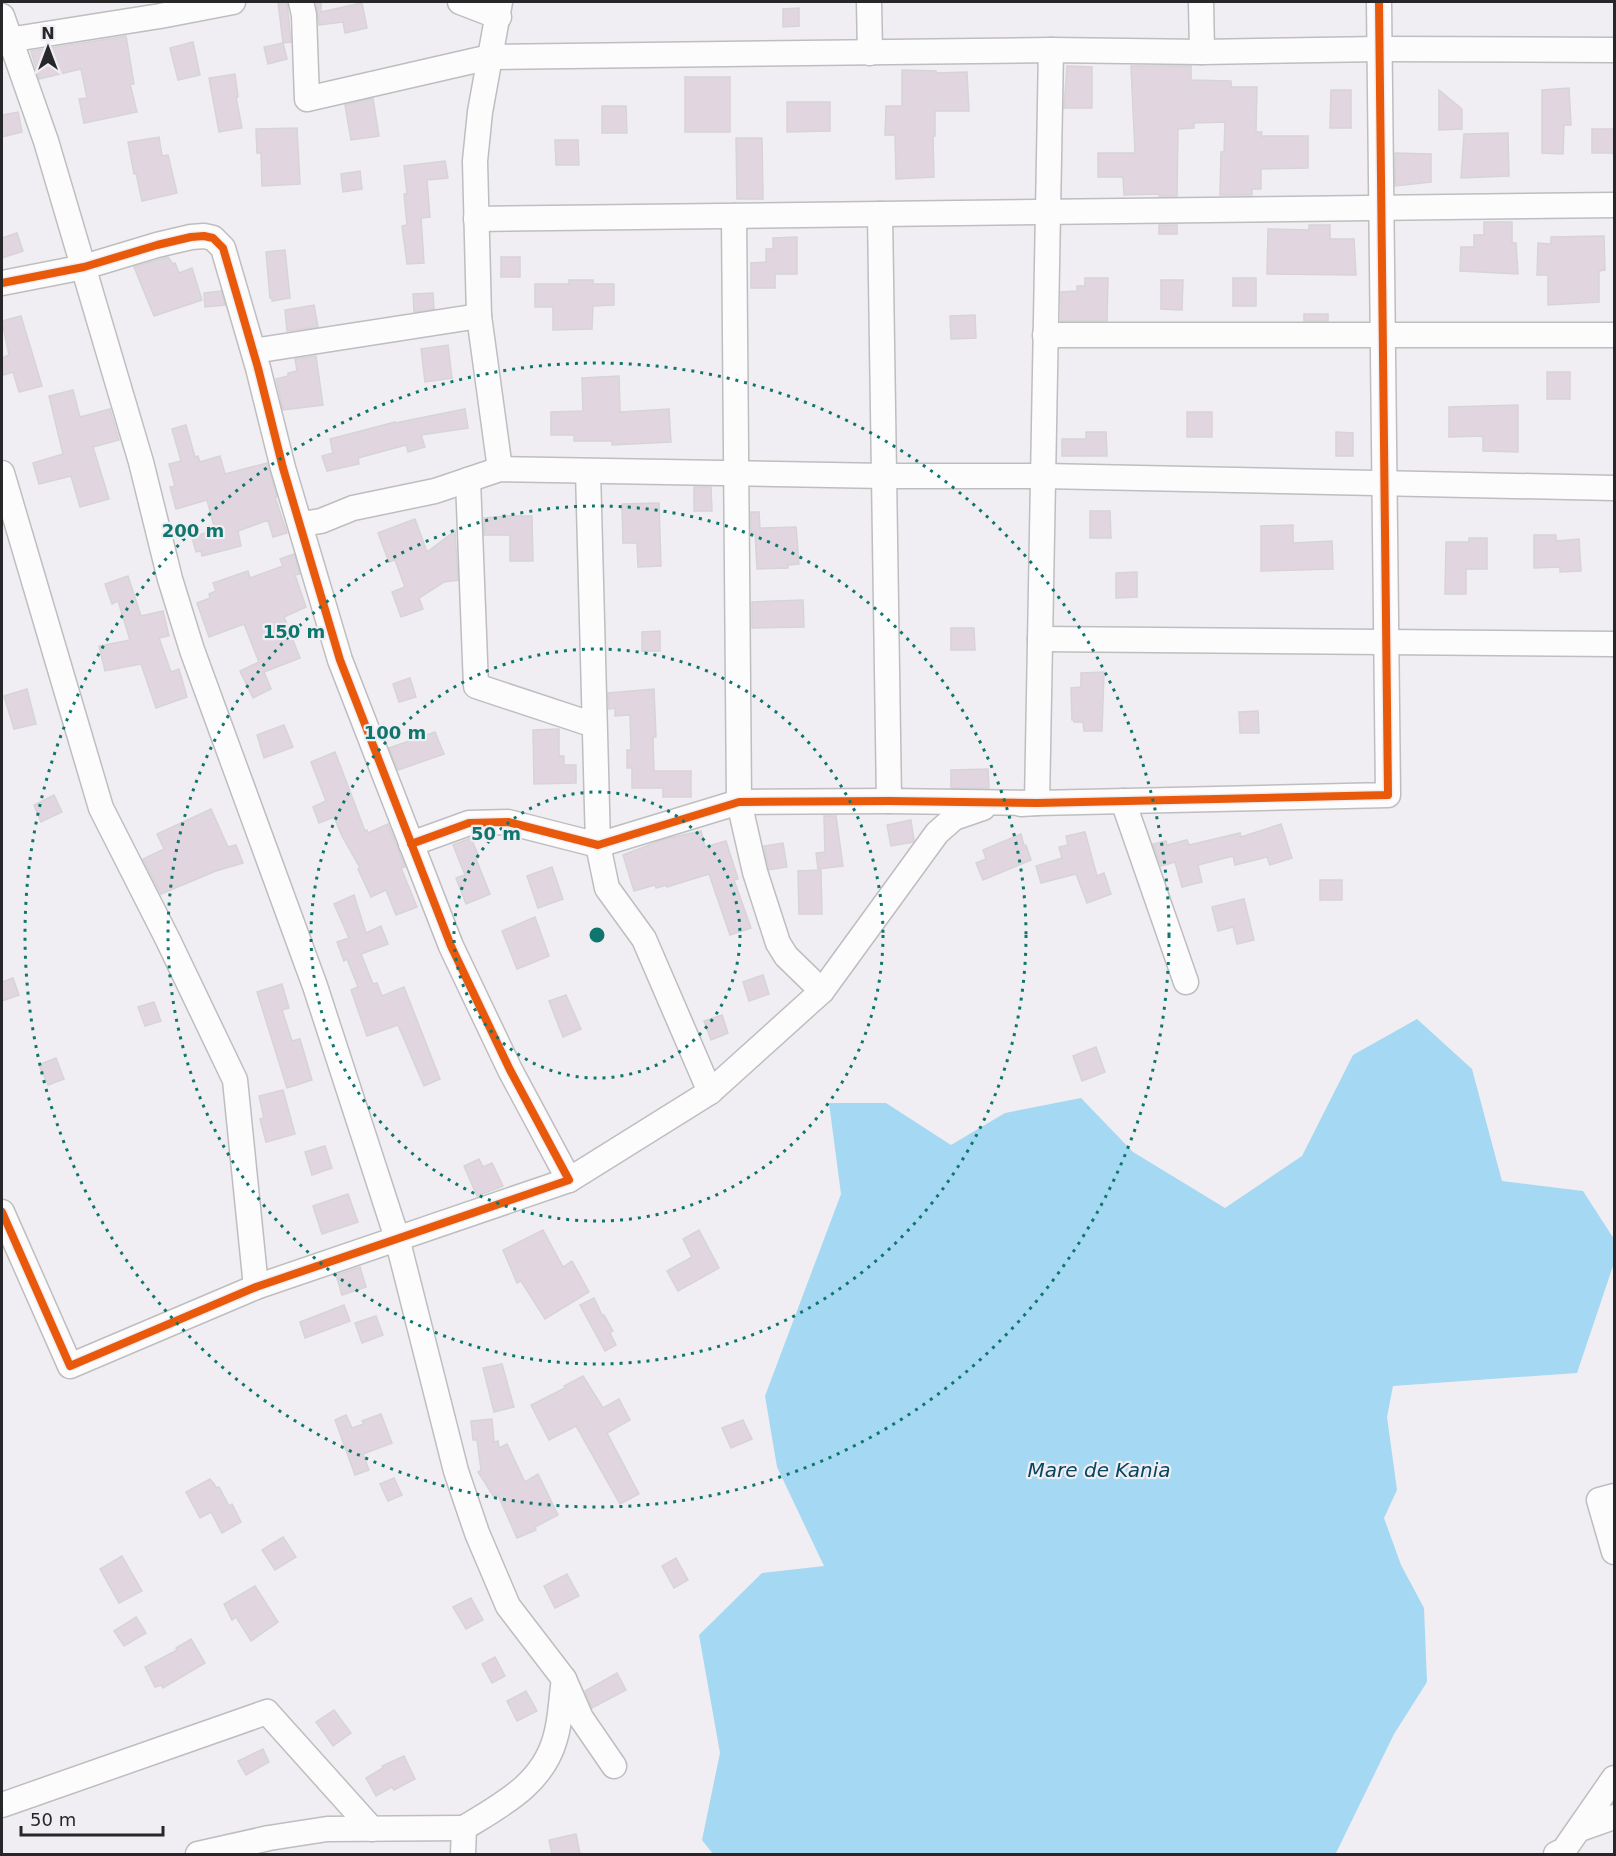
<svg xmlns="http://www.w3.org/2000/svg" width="1616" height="1856" viewBox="0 0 1616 1856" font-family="'DejaVu Sans',sans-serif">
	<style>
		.water { fill: #a5d8f2 }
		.building { fill: #e1d6df; stroke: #d6d4d6; stroke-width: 1.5 }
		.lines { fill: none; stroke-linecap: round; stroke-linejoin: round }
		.minor-casing { stroke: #bebdbf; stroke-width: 27 }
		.minor { stroke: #fdfcfd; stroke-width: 24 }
		.cycleway-casing { stroke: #f0edf3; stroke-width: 11 }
		.cycleway { stroke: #e8590c; stroke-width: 8 }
		.ring { fill: none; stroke: #0f766e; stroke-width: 3; stroke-dasharray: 3 6 }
		.labels { text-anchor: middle; stroke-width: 4.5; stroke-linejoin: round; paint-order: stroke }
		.water-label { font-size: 20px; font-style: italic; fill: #05475f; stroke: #f0edf3 }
		.centre { fill: #0f766e; stroke: #f0edf3; stroke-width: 3 }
		.ring-label { font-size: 18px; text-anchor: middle; font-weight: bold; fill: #0f766e; stroke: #f0edf3; stroke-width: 4.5; stroke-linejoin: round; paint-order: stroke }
	</style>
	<rect width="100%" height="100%" fill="#f0eef2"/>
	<path class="water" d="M1417,1019L1472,1069L1502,1181L1583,1191L1614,1239V1263L1577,1373L1393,1386L1387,1417L1397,1490L1384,1518L1401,1565L1424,1608L1427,1682L1394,1734L1336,1853L713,1854L702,1840L720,1753L699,1635L762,1573L824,1566L777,1467L765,1396L841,1194L829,1103H886L951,1145L1005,1113L1081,1098L1133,1152L1225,1208L1302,1156L1353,1055Z"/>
	<g class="building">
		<path d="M278,2H287L291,42L283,43L287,59L268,64L264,47L283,43Z"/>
		<path d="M316,2H321V12L362,3L367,28L345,33L343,22L319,25Z"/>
		<path d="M799,8V26L783,27V9Z"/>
		<path d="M126,36L134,84H130L137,112L84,123L79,99L87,98L81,69L39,79L31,51Z"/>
		<path d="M193,42L200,75L178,80L170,48Z"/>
		<path d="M1067,66L1092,67V108H1064Z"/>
		<path d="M1131,66H1191V80L1231,81V87H1257L1256,132H1262L1261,136H1308V168L1261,169V189H1252V195H1220L1221,152H1224L1225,122L1194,123V128L1178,129L1177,196H1159V194L1124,195L1123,177H1098V153H1135Z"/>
		<path d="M902,70L936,71V73L967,72L969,111H935V136H933L934,177L896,179L895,135H885L886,106H902Z"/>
		<path d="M235,74L238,97H236L242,128L219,132L209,78Z"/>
		<rect x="685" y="77" width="45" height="55"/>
		<path d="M1569,88L1571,125H1564L1563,154L1542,153V90Z"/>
		<path d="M1331,90H1351V128H1330Z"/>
		<path d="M1439,90L1462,109V129L1439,130Z"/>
		<path d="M373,98L379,136L351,140L345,105Z"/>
		<path d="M787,102H830V131L787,132Z"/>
		<path d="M602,106H626L627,133H602Z"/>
		<path d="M18,112L22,132L2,137V115Z"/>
		<path d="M297,128L300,184L262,186L261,153H257L256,129Z"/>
		<rect x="1592" y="129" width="22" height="24"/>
		<path d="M1508,133L1509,176L1461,178L1464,134Z"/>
		<path d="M159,137L162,156L168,155L177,193L142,201L136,173L134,174L128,142Z"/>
		<path d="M736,138H762L763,199H737Z"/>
		<path d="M555,140H578L579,165H556Z"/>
		<path d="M1395,153L1431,154V182L1395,186Z"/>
		<path d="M445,161L448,178L427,180L430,217L421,218L424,263L407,264L402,226L407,225L404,194H407L404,166Z"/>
		<path d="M360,171L362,189L343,192L341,174Z"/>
		<path d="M1484,222H1512V243H1516L1518,274L1460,271L1461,247H1474V235H1484Z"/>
		<rect x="1159" y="225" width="18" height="9"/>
		<path d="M1309,225H1330V239H1354L1356,275L1267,274L1268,229L1309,230Z"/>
		<path d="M17,233L23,251L2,258V238Z"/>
		<path d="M1604,236L1605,270L1599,271V302L1548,305V275H1537L1538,243L1551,244V237Z"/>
		<path d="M797,237V274H775V288H751V263L766,262V249H773V238Z"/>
		<path d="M285,250L290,298L272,301V298H270L266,252Z"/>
		<path d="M168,257L173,264L175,263L179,273L192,268L202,300L154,316L134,267Z"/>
		<rect x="501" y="257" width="19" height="20"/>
		<path d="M1085,278H1108L1107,321H1061V292L1077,291V286H1085Z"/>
		<rect x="1233" y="278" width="23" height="28"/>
		<path d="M569,280H593V284H614V305L593,306L592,329L553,330V307H535V284H569Z"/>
		<path d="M1161,280H1183L1182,310L1161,309Z"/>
		<path d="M221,291L225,305L205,307L204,293Z"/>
		<path d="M433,293L434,309L414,312L413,294Z"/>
		<path d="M314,305L318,327L287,331L285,310Z"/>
		<rect x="1304" y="314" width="24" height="7"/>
		<path d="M975,315L976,338L951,339L950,316Z"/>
		<path d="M21,316L42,386L19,392L13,372L4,375L2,366V358L9,355L2,321Z"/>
		<path d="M448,345L452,378L425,382L421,349Z"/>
		<path d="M316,356L323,405L283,410L276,379L288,376V373L297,371L295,359Z"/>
		<rect x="1547" y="372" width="23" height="27"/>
		<path d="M619,376L620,412L669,409L671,442L612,445V441H574V435H551V412L583,411L582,378Z"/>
		<path d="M73,390L80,417L110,409L119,440L93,447L109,499L80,507L71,476L39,484L33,463L63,454L49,396Z"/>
		<path d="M1518,405V452L1483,451V436L1449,437V407Z"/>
		<path d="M465,409L468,428L421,435L425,447L408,452L406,445L358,458L359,464L327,471L322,456L333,453L330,439L395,422V423Z"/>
		<rect x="1187" y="412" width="25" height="25"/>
		<path d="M186,425L195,457L198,456L200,462L220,456L225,474L267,463L277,497H275L287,533L273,537L268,520L238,531L241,546L202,556L201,551L196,552L192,537L215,530L207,500L176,509L170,487L175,486L169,464L181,461L172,429Z"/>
		<path d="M1086,432H1106L1107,456H1062V439H1086Z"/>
		<path d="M1336,432L1353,433V456H1336Z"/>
		<path d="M694,487H711L712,511H694Z"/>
		<path d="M659,503L661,566L638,567L637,543H623L622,504Z"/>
		<path d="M1090,511H1110L1111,538H1090Z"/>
		<path d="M751,512H759L760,528L796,527L799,564L788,565V568L757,569L755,532L751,533Z"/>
		<path d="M509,516H532L533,561H510V535H484V518Z"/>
		<path d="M415,519L427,552L455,531L458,580L444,582L419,598L423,609L401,617L392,592L405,587L395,560L389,562L378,533Z"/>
		<path d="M1293,525V543L1332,541L1333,569L1261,571V526Z"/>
		<path d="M1534,535H1556V541L1579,539L1581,571L1560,572V567L1534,568Z"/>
		<path d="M1469,538H1487V569H1466V594H1445L1446,542H1469Z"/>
		<path d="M294,554L300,574L295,575L306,607L284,617L300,658L264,672L271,689L253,698L240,671L259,662L244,624L209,637L197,603L210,598L209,594L216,591L213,583L248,571L250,578L283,566L280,559Z"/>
		<path d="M1137,572V597L1116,598V573Z"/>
		<path d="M128,576L141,616L163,611L169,636L159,638L171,672L179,669L187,697L156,708L141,664L105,671L99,646L130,640L118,601L112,604L105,584Z"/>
		<path d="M803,600L804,627L752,628V602Z"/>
		<path d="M951,628H974L975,650H951Z"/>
		<path d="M660,631V651H642V632Z"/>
		<path d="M1104,672L1102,731H1084L1083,722H1074V720H1072L1071,688L1081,687V673Z"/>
		<path d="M410,678L416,697L399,702L393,684Z"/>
		<path d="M27,689L36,724L14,729L4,696Z"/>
		<path d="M654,689L656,737H653L654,771H691V797H663V788H632V768H627V750H631L630,715L615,716V708L609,709L608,693Z"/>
		<path d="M1258,711L1259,733H1240L1239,712Z"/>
		<path d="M284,725L293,747L264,758L257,735Z"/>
		<path d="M559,729V756H564V765H576V783L534,784L533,730Z"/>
		<path d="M435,732L444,754L398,770L389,748Z"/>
		<path d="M335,752L365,831L367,830L368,833L388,824L405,867L401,868L417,907L396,915L386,890L371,897L358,869L360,868L342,836L334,817L319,823L313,807L326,801L311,762Z"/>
		<path d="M988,769L989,788H951V770Z"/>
		<path d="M54,795L62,812L41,822L34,805Z"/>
		<path d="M211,809L228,847L236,845L243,863L216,871L161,894L143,859L164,849L157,834Z"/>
		<path d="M824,816H836L843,866L818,869L816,853L825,852Z"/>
		<path d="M911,820L914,840L913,842L891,846L887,825Z"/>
		<path d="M1281,824L1292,858L1270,865L1267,857L1235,865L1233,856L1198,865L1202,882L1182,887L1175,862L1161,866L1153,844L1166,841L1167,845L1187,840L1189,845L1240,833L1241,837Z"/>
		<path d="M701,831L705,847L726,841L738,879L734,880L751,928L730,935L709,874L667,887V885L656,888L655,885L634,891L623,855L665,839Z"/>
		<path d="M1085,832L1097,876L1104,873L1111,894L1087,903L1076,874L1041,883L1036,866L1062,858L1059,847L1068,845L1066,836Z"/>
		<path d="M1021,834L1024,846L1026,845L1031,860L983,880L976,863L986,859L983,850Z"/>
		<path d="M471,838L479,857L476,859L490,894L466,904L456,878L465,875L453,845Z"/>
		<path d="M783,843L787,867L769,870L764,846Z"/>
		<path d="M552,867L563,899L538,908L527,876Z"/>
		<path d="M821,870L822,914H799L798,871Z"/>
		<rect x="1320" y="880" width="22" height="20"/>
		<path d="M354,895L366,933L381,926L388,944L361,954L373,984L377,983L382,996L404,987L440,1079L424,1086L398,1025L367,1036L351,990L358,987L347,959L344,961L337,942L349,938L334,904Z"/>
		<path d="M1244,899L1254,940L1237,944L1233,927L1218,931L1212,907Z"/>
		<path d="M535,917L549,956L517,969L502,931Z"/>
		<path d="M763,975L769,994L749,1001L743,982Z"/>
		<path d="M13,978L19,995L2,1001V982Z"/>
		<path d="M282,984L289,1008L282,1010L292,1041L300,1039L312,1080L287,1088L257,992Z"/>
		<path d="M566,995L581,1029L563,1037L549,1001Z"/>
		<path d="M154,1002L161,1021L145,1026L138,1007Z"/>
		<path d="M722,1015L728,1033L711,1040L704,1021Z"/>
		<path d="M1096,1047L1105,1072L1082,1081L1073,1056Z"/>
		<path d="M56,1058L64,1079L48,1085L39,1065Z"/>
		<path d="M283,1090L295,1134L266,1142L260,1119L264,1118L259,1096Z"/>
		<path d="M325,1146L332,1168L312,1175L305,1152Z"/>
		<path d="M479,1159L483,1167L492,1163L503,1186L477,1196L464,1166Z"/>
		<path d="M348,1194L358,1222L322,1234L313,1206Z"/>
		<path d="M543,1230L563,1267L572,1261L589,1292L545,1319L521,1281L517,1283L503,1250Z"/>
		<path d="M699,1230L719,1268L678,1291L667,1271L692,1257L683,1239Z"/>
		<path d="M360,1267L366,1287L342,1295L336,1275Z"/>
		<path d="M594,1298L602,1315H604L613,1331L610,1333L616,1345L605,1351L580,1305Z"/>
		<path d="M344,1305L350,1321L305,1338L300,1322Z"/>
		<path d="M376,1316L383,1335L362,1343L355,1323Z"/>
		<path d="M502,1364L514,1407L494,1412L483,1368Z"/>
		<path d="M583,1376L603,1408L619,1399L630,1420L607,1433L639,1494L620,1504L576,1426L549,1440L531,1405L565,1388L564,1386Z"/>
		<path d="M381,1414L392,1443L363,1454L369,1470L355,1475L335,1420L346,1415L352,1428L364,1424L362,1421Z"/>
		<path d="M492,1419L494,1442L498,1441L499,1448L507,1444L525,1482L538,1474L558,1515L535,1527L536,1530L517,1538L498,1495L494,1497L478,1472L481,1470L477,1440H473L471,1421Z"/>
		<path d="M743,1420L752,1439L731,1448L722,1428Z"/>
		<path d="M394,1478L402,1495L388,1501L380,1484Z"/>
		<path d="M210,1479L217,1488L219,1487L229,1506L232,1504L241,1522L222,1533L211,1512L200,1518L186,1492Z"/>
		<path d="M283,1537L296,1557L275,1570L262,1550Z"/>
		<path d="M122,1556L142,1591L119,1603L100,1569Z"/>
		<path d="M676,1558L688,1580L674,1588L662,1566Z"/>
		<path d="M567,1574L579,1596L555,1608L544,1586Z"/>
		<path d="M255,1586L278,1622L251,1641L236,1617L232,1620L224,1604Z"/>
		<path d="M471,1598L483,1620L466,1629L453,1607Z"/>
		<path d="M136,1617L146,1633L124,1646L114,1631Z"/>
		<path d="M191,1639L205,1663L163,1688L161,1685L155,1687L145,1667L177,1650L176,1648Z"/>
		<path d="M495,1657L505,1676L492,1683L482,1664Z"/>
		<path d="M617,1673L626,1690L592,1708L585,1691Z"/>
		<path d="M526,1691L537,1711L517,1721L507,1701Z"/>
		<path d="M334,1710L351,1733L333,1746L316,1722Z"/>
		<path d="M263,1749L269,1762L246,1775L238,1761Z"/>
		<path d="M404,1756L415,1779L394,1790L392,1787L376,1796L366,1778L383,1768L382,1766Z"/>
		<path d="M576,1834L580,1854H552L549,1840Z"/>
	</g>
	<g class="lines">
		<defs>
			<g id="minor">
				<path d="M301,2L304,15L307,99L490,57L1051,50L1202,52L1380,49L1614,50"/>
				<path d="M460,2L499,17"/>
				<path d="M869,2L870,53"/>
				<path d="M1201,2L1202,52"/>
				<path d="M2,16L46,141L141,462L170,579L192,650L315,986L397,1238L456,1471L477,1533L508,1606L564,1679L581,1718L614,1766"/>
				<path d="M2,41L160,16L233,2"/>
				<path d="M880,214L889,801"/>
				<path d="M476,219L1614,205"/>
				<path d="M2,283L84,267L157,245L191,237L204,236L213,238L223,248L258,368L283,468L340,660L451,946L510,1070L569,1180L256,1287L70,1366L2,1212"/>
				<path d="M1045,335H1614"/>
				<path d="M254,351L479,316"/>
				<path d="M500,469L479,316L475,161L480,112L500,2"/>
				<path d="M588,471L598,845L607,888L644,939L710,1092"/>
				<path d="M2,473L101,808L168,940L235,1080L256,1287"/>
				<path d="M468,480L476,686L594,725"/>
				<path d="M301,524L321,521L353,508L435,491L500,469L884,476H1043L1614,488"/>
				<path d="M1040,639L1614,644"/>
				<path d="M1123,801L1186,982"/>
				<path d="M1021,804L1037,803L1051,50"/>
				<path d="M411,844L469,823L508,822L598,845L739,802L889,801L1037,803L1388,795L1379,2"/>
				<path d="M822,991L937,833L954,818L983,808"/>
				<path d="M569,1180L710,1092L822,991L786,956L778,943L755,872L739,802L734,216"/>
				<path d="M1614,1496L1599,1500L1614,1552"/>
				<path d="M2,1805L267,1712L372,1829"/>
				<path d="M1580,1829L1614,1817"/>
				<path d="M198,1854L269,1838L327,1829L464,1828"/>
				<path d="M463,1854L464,1828C501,1805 542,1785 555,1739C561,1720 561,1698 564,1679"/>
				<path d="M1556,1854L1564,1850L1614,1778"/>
			</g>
		</defs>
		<use href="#minor" class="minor-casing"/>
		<use href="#minor" class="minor"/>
		<defs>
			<g id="cycleway">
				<path d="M2,283L84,267L157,245L191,237L204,236L213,238L223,248L258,368L283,468L340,660L451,946L510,1070L569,1180L256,1287L70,1366L2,1212"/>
				<path d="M411,844L469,823L508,822L598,845L739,802L889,801L1037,803L1388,795L1379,2"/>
			</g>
		</defs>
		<use href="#cycleway" class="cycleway-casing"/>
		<use href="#cycleway" class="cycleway"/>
	</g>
	<g class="ring">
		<circle cx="597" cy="935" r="143"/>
		<circle cx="597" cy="935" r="286"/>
		<circle cx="597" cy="935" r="429"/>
		<circle cx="597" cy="935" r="572"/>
	</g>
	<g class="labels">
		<g class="water-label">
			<text x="1099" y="1477">Mare de Kania</text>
		</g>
	</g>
	<circle cx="597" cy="935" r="9" class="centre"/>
	<g class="ring-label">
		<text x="193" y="537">200 m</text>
		<text x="294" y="638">150 m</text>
		<text x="395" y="739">100 m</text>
		<text x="496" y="840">50 m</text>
	</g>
	<rect width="1616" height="1856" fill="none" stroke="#272629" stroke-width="6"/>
	<g transform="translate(48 48)" stroke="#f0edf3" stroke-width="4.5" paint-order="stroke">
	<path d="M0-4.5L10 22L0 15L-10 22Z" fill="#272629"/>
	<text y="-9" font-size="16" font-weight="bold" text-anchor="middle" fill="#272629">N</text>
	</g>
	<path d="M21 1826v9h142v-9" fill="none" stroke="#272629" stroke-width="3"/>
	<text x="30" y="1826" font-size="18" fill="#272629" stroke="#f0edf3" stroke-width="4.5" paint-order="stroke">50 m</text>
</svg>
